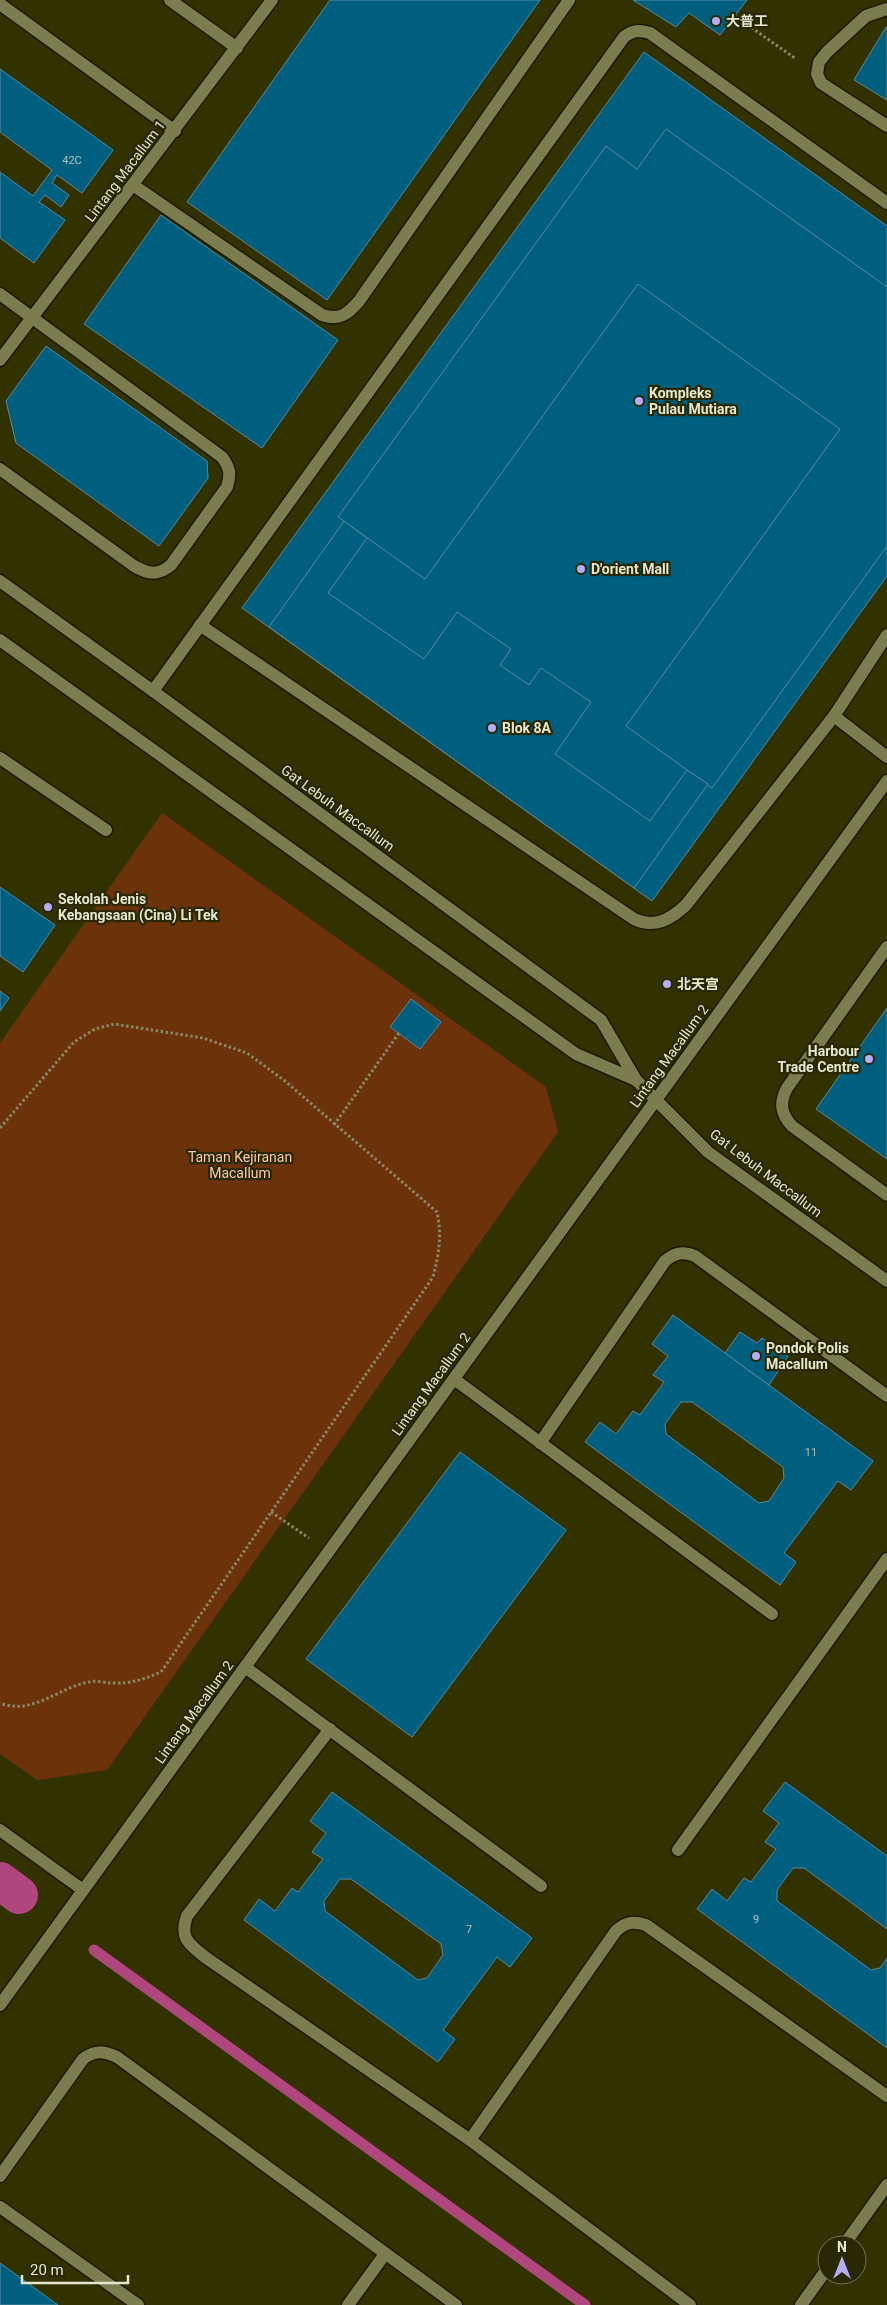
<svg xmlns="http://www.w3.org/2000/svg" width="887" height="2305" viewBox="0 0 887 2305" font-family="Roboto,'Noto Sans SC',sans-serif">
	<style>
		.green { fill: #6c3209 }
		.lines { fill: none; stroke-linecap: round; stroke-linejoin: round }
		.stream { stroke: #af467e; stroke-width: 11 }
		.canal { stroke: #af467e; stroke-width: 38 }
		.building { fill: #005e7e; stroke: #578ba3; fill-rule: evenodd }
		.lane-casing { stroke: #191903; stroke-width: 15 }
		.street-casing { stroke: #191903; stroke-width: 15 }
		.path { stroke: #888964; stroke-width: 3; stroke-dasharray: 2.5 2.5; stroke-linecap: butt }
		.lane { stroke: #7c7d4e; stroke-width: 12 }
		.street { stroke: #7c7d4e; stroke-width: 12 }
		.poi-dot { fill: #b6acf8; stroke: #282804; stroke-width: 2 }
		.labels { text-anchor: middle; stroke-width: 4.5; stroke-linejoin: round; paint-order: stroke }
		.number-label { font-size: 11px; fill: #acc5ba }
		.poi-label { font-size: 14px; font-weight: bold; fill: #e5e7ce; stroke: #282804; text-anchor: start }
		.street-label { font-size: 14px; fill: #e5e7ce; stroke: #282804 }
		.park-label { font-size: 14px; fill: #fdc8ab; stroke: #282804 }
	</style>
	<rect width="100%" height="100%" fill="#323201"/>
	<path class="green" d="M162,813L546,1087L558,1132L107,1770L37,1780L0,1754V1043Z"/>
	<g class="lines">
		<path class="stream" d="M94,1950L585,2305"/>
		<path class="canal" d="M0,1881L19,1895"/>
	</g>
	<g class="building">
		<path d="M330,0H540L327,300L187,202Z"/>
		<path d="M633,0H747L720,35L689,13L676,27Z"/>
		<path d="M886,27L887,28V100L854,80Z"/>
		<path d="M644,52L887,226V576L652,901L242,608Z"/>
		<path d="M0,69L113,150L82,193L57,175L52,183L69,195L61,207L45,195L39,202L65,220L34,263L0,238V172L33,196L52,170L0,132Z"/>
		<path d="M666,129L887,287V546L712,788L626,726L840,429L638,284L425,579L338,517L606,146L637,169Z"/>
		<path d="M161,215L338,340L262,448L84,324Z"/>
		<path d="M46,346L207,461L208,478L159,546L16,443L6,401Z"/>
		<path d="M344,521L367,538L328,593L424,659L457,612L511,649L500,665L529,685L541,668L591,702L555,754L650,821L687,770L708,784L634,888L269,627Z"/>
		<path d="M0,887L55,925L23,972L0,956Z"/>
		<path d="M0,991L9,998L0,1011Z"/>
		<path d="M411,999L441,1022L420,1049L390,1027Z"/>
		<path d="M887,1008V1159L816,1109Z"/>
		<path d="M673,1315L873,1461L851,1490L838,1481L784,1553L796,1562L780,1585L585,1442L600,1422L616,1434L633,1411L640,1415L664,1382L653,1375L668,1356L652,1344ZM681,1402H692L783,1467L784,1478L769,1501L759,1503L666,1434L665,1424Z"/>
		<path d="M740,1332L757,1343L762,1338L788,1356L769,1385L725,1353Z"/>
		<path d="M460,1452L566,1530L412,1737L306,1659Z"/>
		<path d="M785,1782L887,1856V1929L804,1868H793L777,1890V1901L871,1970L880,1968L887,1958V2048L697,1909L712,1889L727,1901L744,1878L751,1882L776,1849L765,1842L779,1823L763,1811Z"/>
		<path d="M332,1792L532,1938L510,1967L497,1957L443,2030L455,2039L438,2062L244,1920L259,1899L275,1911L292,1888L298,1892L323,1859L312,1852L326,1833L310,1821ZM340,1879H351L441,1944L443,1955L427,1978L418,1980L325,1911L324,1901Z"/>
		<path d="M0,2263L58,2305H0Z"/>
	</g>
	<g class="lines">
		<defs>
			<g id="lane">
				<path d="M170,0L237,48"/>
				<path d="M0,4L175,131"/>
				<path d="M887,9L866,16L827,52L819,62L817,74L821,83L887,126"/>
				<path d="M133,185L322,315C339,321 348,314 359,301L569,0"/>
				<path d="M0,294L222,457C230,468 231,474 227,487L171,565C158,576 148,574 134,566L0,469"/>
				<path d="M0,360L272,0"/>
				<path d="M200,625L634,919C655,929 671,919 686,905L834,716L887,635"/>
				<path d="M153,691L624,37C633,30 639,30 650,33L887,203"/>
				<path d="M834,716L887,757"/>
				<path d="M0,758L106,830"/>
				<path d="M887,947L787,1088C779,1103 781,1114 792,1126L887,1195"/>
				<path d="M454,1379L772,1614"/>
				<path d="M540,1443L665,1261C675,1253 682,1251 695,1256L887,1396"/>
				<path d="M245,1667L541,1886"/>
				<path d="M330,1729L187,1916C179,1938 189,1944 205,1957L470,2140L690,2305"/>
				<path d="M678,1850L887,1559"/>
				<path d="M470,2140L616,1931C626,1922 633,1921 646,1925L887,2096"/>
				<path d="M0,2176L83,2059C95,2050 103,2051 117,2057L456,2305"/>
				<path d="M0,2207L138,2305"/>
				<path d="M844,2245L887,2185"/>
				<path d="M348,2305L385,2254"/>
				<path d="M801,2305L827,2269"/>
			</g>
			<g id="street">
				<path d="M0,581L153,691L601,1020L636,1080L708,1152L887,1281"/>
				<path d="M0,640L576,1054L636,1080"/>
				<path d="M0,1830L83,1890"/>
				<path d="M0,2005L887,781"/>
			</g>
		</defs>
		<use href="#lane" class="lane-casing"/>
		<use href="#street" class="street-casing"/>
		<g class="path">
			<path d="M735,16L796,59"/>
			<path d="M334,1125L399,1033"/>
			<path d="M0,1128L74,1042L95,1029L114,1024L203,1038L247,1053L285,1081L437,1212C442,1235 439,1254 433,1277L161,1672C145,1679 131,1684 112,1683C105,1683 96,1680 89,1682C59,1687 32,1716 0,1703"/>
			<path d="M271,1512L309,1538"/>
		</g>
		<use href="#lane" class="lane"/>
		<use href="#street" class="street"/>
	</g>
	<g class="poi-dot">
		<circle cx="716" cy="21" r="5"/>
		<circle cx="639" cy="401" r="5"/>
		<circle cx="581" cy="569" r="5"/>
		<circle cx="492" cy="728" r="5"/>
		<circle cx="48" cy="907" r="5"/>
		<circle cx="667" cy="984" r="5"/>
		<circle cx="869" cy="1059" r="5"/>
		<circle cx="756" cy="1356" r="5"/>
	</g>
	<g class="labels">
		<g class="number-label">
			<text x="72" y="164">42C</text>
			<text x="811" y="1456">11</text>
			<text x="756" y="1923">9</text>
			<text x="469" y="1933">7</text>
		</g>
		<g class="poi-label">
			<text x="726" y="26">大普工</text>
			<text x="649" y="398">Kompleks<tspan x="649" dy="16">Pulau Mutiara</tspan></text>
			<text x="591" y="574">D'orient Mall</text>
			<text x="502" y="733">Blok 8A</text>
			<text x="58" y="904">Sekolah Jenis<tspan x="58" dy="16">Kebangsaan (Cina) Li Tek</tspan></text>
			<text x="677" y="989">北天宫</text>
			<text x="859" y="1056" text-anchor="end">Harbour<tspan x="859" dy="16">Trade Centre</tspan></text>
			<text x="766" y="1353">Pondok Polis<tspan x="766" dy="16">Macallum</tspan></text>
		</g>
		<g class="street-label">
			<text transform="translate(125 171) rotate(-53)" y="5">Lintang Macallum 1</text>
			<text transform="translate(338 808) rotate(36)" y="5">Gat Lebuh Maccallum</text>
			<text transform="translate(669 1056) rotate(-54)" y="5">Lintang Macallum 2</text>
			<text transform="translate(766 1173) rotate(37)" y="5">Gat Lebuh Maccallum</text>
			<text transform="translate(431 1384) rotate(-54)" y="5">Lintang Macallum 2</text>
			<text transform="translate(194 1712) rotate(-54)" y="5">Lintang Macallum 2</text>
		</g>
		<g class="park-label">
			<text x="240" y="1162">Taman Kejiranan<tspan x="240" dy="16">Macallum</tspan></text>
		</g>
	</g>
	<g transform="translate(842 2260)"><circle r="24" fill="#282804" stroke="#747455"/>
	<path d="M0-4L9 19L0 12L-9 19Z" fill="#b6acf8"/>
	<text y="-8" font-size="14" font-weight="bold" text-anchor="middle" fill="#e5e7ce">N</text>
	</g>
	<path d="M22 2275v8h106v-8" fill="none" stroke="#e5e7ce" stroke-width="2.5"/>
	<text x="30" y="2275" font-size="15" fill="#e5e7ce" stroke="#282804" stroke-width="4" paint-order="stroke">20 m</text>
</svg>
